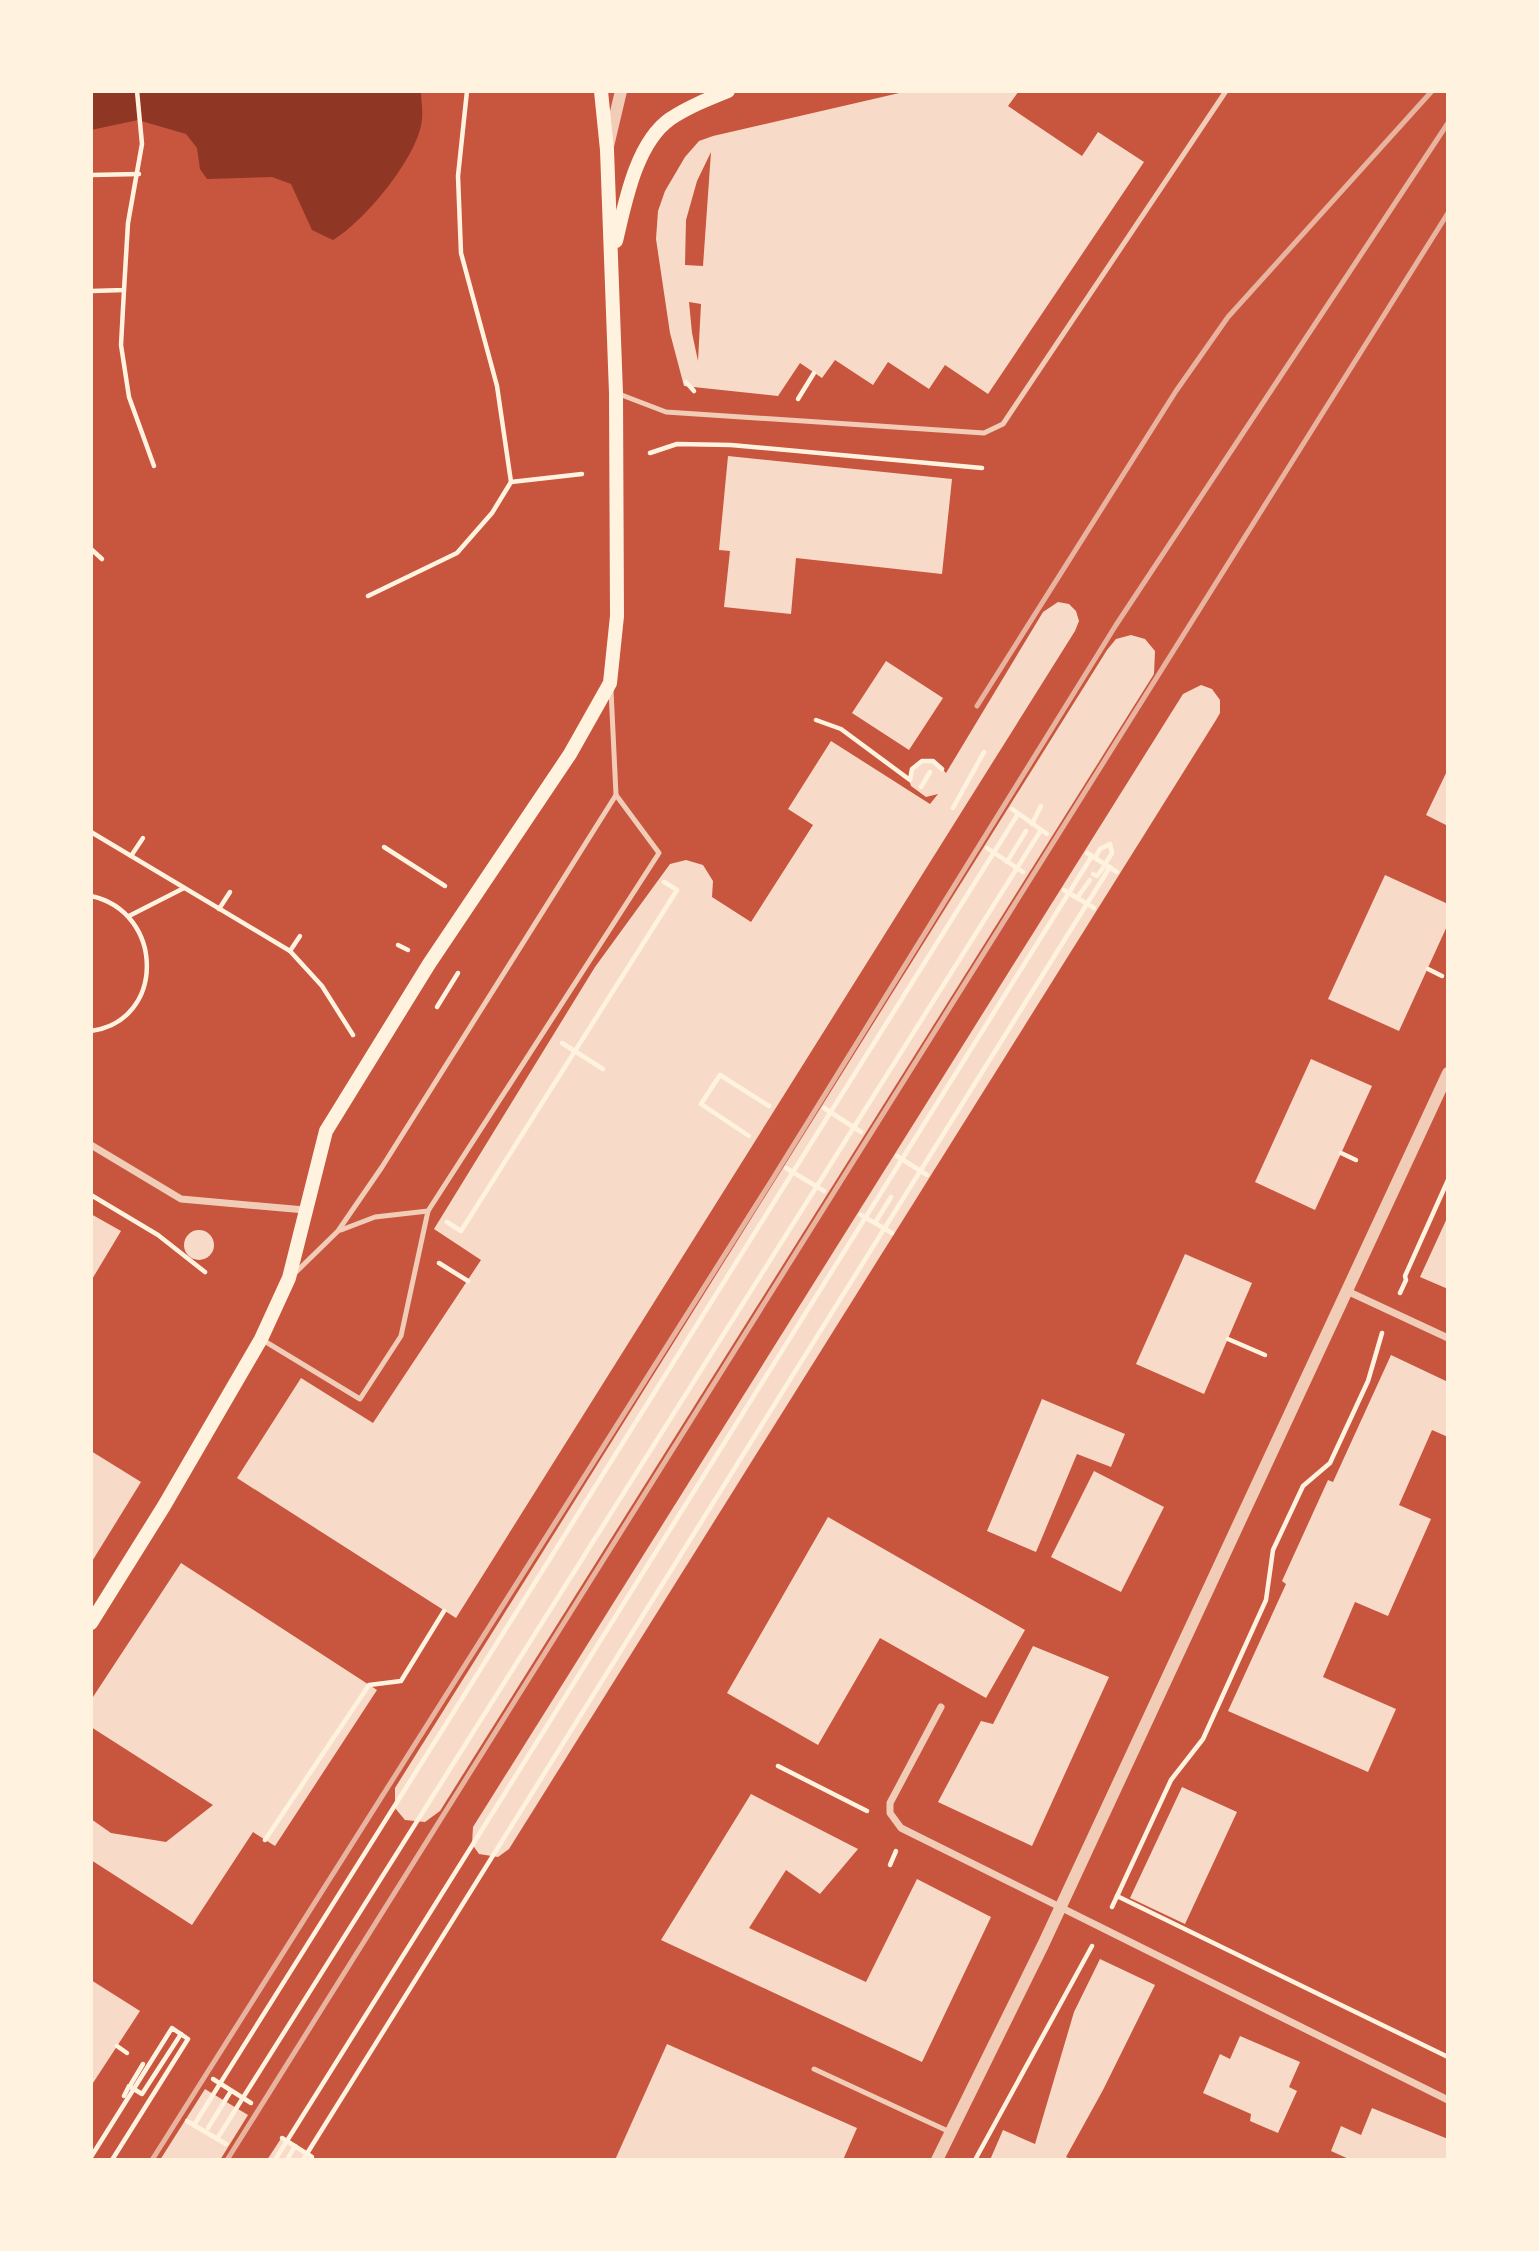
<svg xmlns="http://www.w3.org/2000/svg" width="1539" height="2251" viewBox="0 0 1539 2251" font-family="'Roboto Condensed',sans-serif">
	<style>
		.water { fill: #8f3625 }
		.building { fill: #f7dbc8; fill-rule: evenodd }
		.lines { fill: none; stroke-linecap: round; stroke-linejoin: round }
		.path { stroke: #fff3e0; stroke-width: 4.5 }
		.service { stroke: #f1ccb7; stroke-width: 5 }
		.minor { stroke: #f1ccb7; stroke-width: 7 }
		.tertiary { stroke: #f1ccb7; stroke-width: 12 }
		.secondary { stroke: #fff3e0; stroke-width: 14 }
		.rail { stroke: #e9b49f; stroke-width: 5 }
	</style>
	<rect width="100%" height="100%" fill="#c8553d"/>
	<path class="water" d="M91,91H421C421,100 423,110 422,119C419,156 364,222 333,240L312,230L291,184L272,177L207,179L200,169L197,148L186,134L138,120L91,130Z"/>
	<g class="building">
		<path d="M908,91H1019L1008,106L1082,156L1098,132L1144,162L988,394L945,365L929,389L888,362L873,385L835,360L822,378L800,363L778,396L684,386L670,333L656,239L658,211L665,191L685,157L699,141L713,136ZM711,152L703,266L685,265L686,220L697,181ZM689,302L701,304L698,361L692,333Z"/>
		<path d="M728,456L952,479L942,574L796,558L791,614L724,607L730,551L719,550Z"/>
		<path d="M1058,602L1069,604L1076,611L1079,621L1075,631L456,1618L237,1478L301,1378L373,1423L481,1260L434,1229L595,967L670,864L686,860L703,865L713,881L712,897L751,922L813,825L788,809L831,741L930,804L938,794L926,797L911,786L909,780L916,763L934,760L946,773L1043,612Z"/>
		<path d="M1131,635L1145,639L1155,651L1154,674L440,1811L425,1822L405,1820L395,1808V1788L1107,650L1116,639Z"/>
		<path d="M886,661L943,698L909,750L852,713Z"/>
		<path d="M1201,685L1212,689L1220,700V713L1216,720L509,1849L498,1857L479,1854L472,1844L473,1827L1183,694Z"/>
		<path d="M1448,769V826L1426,815Z"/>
		<path d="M1385,875L1448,904V924L1399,1031L1328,999Z"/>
		<path d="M1311,1059L1372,1086L1315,1210L1255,1182Z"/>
		<path d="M91,1214L121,1231L91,1281Z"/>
		<path d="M1448,1216V1289L1420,1277Z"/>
		<circle cx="199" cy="1245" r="15"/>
		<path d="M1185,1254L1252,1283L1204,1394L1136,1364Z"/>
		<path d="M1391,1355L1448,1382V1437L1432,1430L1399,1505L1431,1519L1388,1616L1355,1602L1323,1677L1396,1709L1368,1772L1228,1711L1286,1584L1282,1581L1328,1480L1333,1482Z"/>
		<path d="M1042,1399L1125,1434L1111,1467L1077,1454L1036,1552L987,1531Z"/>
		<path d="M91,1451L141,1482L91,1563Z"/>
		<path d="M1094,1471L1164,1507L1121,1592L1051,1557Z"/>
		<path d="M828,1517L1025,1630L986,1698L880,1638L818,1745L727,1693Z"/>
		<path d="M181,1563L377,1690L275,1846L253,1832L192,1925L91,1860V1819L111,1833L166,1842L213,1805L91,1727V1700Z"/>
		<path d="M1033,1646L1109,1677L1032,1846L938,1802L981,1721L993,1724Z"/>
		<path d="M1182,1787L1237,1812L1185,1924L1130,1898Z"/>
		<path d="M751,1794L858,1849L820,1894L786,1870L749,1928L866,1982L917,1879L991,1917L922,2062L661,1940Z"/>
		<path d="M1100,1959L1155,1985L1103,2090L1066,2157L1073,2160H990L1003,2130L1035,2144L1074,2012Z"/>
		<path d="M91,1980L140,2011L91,2086Z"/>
		<path d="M1240,2036L1300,2062L1289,2087L1297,2091L1278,2133L1250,2121L1251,2114L1203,2093L1220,2054L1230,2059Z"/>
		<path d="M667,2044L857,2128L843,2160H615Z"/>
		<path d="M205,2089L248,2115L220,2160H160Z"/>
		<path d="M1372,2108L1448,2139L1447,2160H1351L1331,2151L1341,2126L1361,2135Z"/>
		<path d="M282,2137L314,2157L312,2160H267Z"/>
	</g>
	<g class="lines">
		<g class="path">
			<path d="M91,175L139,174"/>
			<path d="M124,290L121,345L129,397L154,466"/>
			<path d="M91,291L124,290L128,223L142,144L137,91"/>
			<path d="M686,382L694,391"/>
			<path d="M798,399L814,373"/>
			<path d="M650,453L677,444L731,445L982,468"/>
			<path d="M511,482L582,474"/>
			<path d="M91,549L102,559"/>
			<path d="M368,596L457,553L492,513L511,482L497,386L461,253L458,176L467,91"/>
			<path d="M816,720L841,729L910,780L912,769L922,761H933L942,769"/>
			<path d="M921,787L930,772"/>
			<path d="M953,808L984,752"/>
			<path d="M1012,809L1047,834"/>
			<path d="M1032,824L1041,806"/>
			<path d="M91,832L290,951L322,986L353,1035"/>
			<path d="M384,847L445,886"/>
			<path d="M987,848L1023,872"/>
			<path d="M1087,853L1117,872"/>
			<path d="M131,856L143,838"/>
			<path d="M1095,858L1100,849L1110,844L1112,853L1107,861"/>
			<path d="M1007,862L1026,831"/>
			<path d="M1093,874L1097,876L1103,868"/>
			<path d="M1064,890L1094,908"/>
			<path d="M91,896C165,912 166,1021 91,1031"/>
			<path d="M1077,898L1090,880"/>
			<path d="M219,909L230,892"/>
			<path d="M129,916L184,888"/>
			<path d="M398,945L408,950"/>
			<path d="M290,951L300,936"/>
			<path d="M1428,969L1442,976"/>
			<path d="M437,1007L458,973"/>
			<path d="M562,1043L603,1069"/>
			<path d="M824,1108L861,1132"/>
			<path d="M749,1136L701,1104L720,1075L769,1106"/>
			<path d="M1341,1153L1356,1160"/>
			<path d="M897,1156L927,1175"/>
			<path d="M786,1168L824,1191"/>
			<path d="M91,1195L158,1235L205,1272"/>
			<path d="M861,1215L892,1233"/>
			<path d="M447,1222L461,1231L677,890L664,882"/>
			<path d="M875,1223L891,1197"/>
			<path d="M439,1263L468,1281"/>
			<path d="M1400,1293L1406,1280L1405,1276L1448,1180"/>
			<path d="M1228,1339L1265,1355"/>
			<path d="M778,1766L867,1811"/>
			<path d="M265,1840L369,1685L401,1681L444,1611"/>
			<path d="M890,1865L896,1851"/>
			<path d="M1117,1896L1448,2057"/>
			<path d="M1112,1907L1171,1780L1203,1739L1266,1600L1273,1550L1303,1486L1330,1463L1368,1381L1382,1333"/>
			<path d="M117,2046L127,2053"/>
			<path d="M213,2079L251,2103"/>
			<path d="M131,2084L143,2064"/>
			<path d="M124,2096L129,2086L142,2094L181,2034"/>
			<path d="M187,2121L226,2144"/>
			<path d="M194,2125L1018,814"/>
			<path d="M208,2128L231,2091"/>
			<path d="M282,2138L312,2157"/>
			<path d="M217,2139L1041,830"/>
			<path d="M91,2157L172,2028L188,2039L112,2160"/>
			<path d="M275,2160L1092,856"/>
			<path d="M287,2160L295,2146"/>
			<path d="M303,2160L1110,867"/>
			<path d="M975,2160L1092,1946"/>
		</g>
		<g class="service">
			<path d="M619,394L666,412L984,433L1003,424L1226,91"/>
			<path d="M341,1230L375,1217L428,1211L659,853L616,795"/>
			<path d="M294,1274L338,1231L382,1167L616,795L611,690"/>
			<path d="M261,1339L360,1399L401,1336L428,1211"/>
			<path d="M814,2069L950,2132"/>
		</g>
		<g class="minor">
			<path d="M91,1145L181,1199L305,1210"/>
			<path d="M1347,1291L1448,1338"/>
			<path d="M941,1707L890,1803V1813L901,1828L1448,2100"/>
		</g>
		<g class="tertiary">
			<path d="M608,146L621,91"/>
			<path d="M937,2160L1043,1945L1448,1073"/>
		</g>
		<g class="secondary">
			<path d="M616,241C625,203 636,143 670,119C688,107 708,99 728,91"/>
			<path d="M91,1623L164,1506L261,1339L289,1278L326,1131L429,964L570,754L610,683L617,616L616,393L607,150L601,91"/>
		</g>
		<g class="rail">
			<path d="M977,706L1176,391L1228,317L1432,91"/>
			<path d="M152,2160L770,1183L1116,625L1448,123"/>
			<path d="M227,2160L1448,213"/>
		</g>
	</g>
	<rect width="1539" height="2251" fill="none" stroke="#fff3e0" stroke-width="186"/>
</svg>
